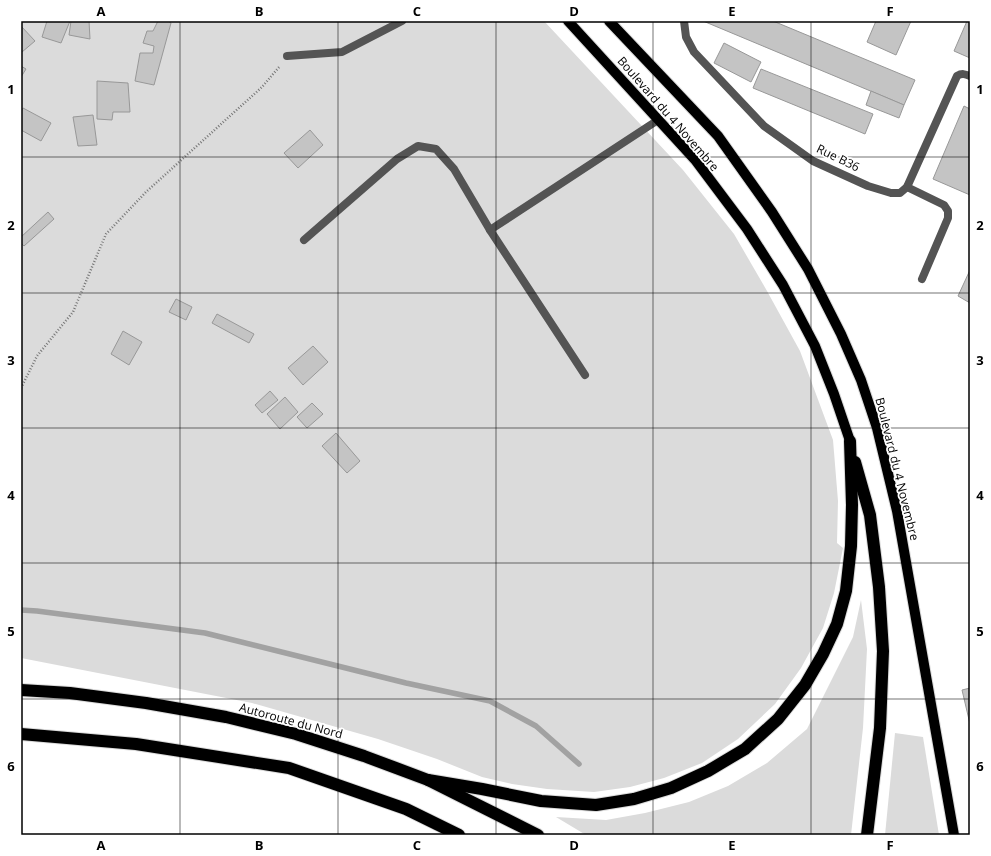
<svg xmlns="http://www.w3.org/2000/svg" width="991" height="856" viewBox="0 0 991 856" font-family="'Open Sans',sans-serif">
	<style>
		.green { fill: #dbdbdb }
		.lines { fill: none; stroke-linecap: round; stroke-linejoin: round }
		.stream { stroke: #a2a2a2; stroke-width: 5.5 }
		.building { fill: #c4c4c4; stroke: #989898 }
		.primary-casing { stroke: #dbdbdb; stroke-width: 12 }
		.motorway-casing { stroke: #dbdbdb; stroke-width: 14 }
		.path { stroke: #767676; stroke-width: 2.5; stroke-dasharray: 1 2; stroke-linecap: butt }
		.service { stroke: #545454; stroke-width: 8 }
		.minor { stroke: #545454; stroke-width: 8 }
		.primary { stroke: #000; stroke-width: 10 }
		.motorway { stroke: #000; stroke-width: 12 }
		.grid { fill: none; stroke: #000; stroke-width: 1; stroke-opacity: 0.55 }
		.labels { text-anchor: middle; stroke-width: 3.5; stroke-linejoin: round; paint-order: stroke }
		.street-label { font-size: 12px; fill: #000; stroke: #fff }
		.neatline { fill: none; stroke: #000; stroke-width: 1.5 }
		.grid-label { font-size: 13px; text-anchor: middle; font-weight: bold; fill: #000 }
	</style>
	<rect width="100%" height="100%" fill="#fff"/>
	<g class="green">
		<path d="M21,21H544L683,170L734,234L767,291L800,351L833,440L838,501L837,543L843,548L834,593L823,628L801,668L775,704L738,739L702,763L664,778L630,787L594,792L547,789L512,784L482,777L437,759L378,739L252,703L21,658Z"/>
		<path d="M861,600L867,649L863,728L851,835H586L556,817L606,820L645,813L689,802L728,786L767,763L807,729L853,637Z"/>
		<path d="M895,733L923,737L939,835H885Z"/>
	</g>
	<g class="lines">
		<path class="stream" d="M21,610L37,611L205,633L406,683L490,701L536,726L579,764"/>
	</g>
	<g class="building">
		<path d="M47,21H70L61,43L42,37Z"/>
		<path d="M71,21H89L90,39L69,35Z"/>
		<path d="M158,21H168L171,23L154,85L135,81L140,53H153L154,46L143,43L147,31H153Z"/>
		<path d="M703,21H773L915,80L904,105Z"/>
		<path d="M876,21H911L896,55L867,42Z"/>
		<path d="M967,21H970V58L954,51Z"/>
		<path d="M21,26L35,41L22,52L21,51Z"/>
		<path d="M724,43L761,62L751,82L714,63Z"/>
		<path d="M21,66L26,69L21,77Z"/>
		<path d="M761,69L873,114L865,134L753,88Z"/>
		<path d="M97,81L128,83L130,112H113L112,120L97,119Z"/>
		<path d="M871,91L904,105L899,118L866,105Z"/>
		<path d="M964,106L970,109V195L933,179Z"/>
		<path d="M23,108L51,123L41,141L21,130V112Z"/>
		<path d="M93,115L97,145L78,146L73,117Z"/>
		<path d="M310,130L323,145L298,168L284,153Z"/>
		<path d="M48,212L54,219L24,246L21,243V237Z"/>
		<path d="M970,270V303L958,296Z"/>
		<path d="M176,299L192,307L186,320L169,312Z"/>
		<path d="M217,314L254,334L249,343L212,323Z"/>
		<path d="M123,331L142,342L129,365L111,354Z"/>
		<path d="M313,346L328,362L303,385L288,368Z"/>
		<path d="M270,391L278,400L262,413L255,405Z"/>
		<path d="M285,397L298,412L280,429L267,414Z"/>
		<path d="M312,403L323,414L307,428L297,417Z"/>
		<path d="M336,433L360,461L347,473L322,446Z"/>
		<path d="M970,688V724L962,690Z"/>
	</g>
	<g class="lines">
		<defs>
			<g id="primary">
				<path d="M568,21L696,161L747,229L783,285L815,346L834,394L850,441"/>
				<path d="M609,21L718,136L772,212L808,269L841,334L861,380L877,428L897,511L954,835"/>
			</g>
			<g id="motorway">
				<path d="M855,462L870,515L879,587L883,651L880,728L867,835"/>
				<path d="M21,690L70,693L146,703L226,717L296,734L364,756L428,780L538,835"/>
				<path d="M21,734L136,744L289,768L406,809L459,835"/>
				<path d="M428,780L482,789L541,801L596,805L634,799L671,788L708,771L745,749L778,719L805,685L823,654L837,624L846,591L851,546L852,505L850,441"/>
			</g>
		</defs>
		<use href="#primary" class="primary-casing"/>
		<use href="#motorway" class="motorway-casing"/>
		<path class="path" d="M21,388L37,356L73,312L106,234L146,192L262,87L280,66"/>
		<g class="service">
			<path d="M287,56L342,52L402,21"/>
			<path d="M907,187L944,205L948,211V218L922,279"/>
			<path d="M490,230L658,120"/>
			<path d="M304,240L397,159L418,146L436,149L454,169L490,230L585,375"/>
		</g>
		<path class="minor" d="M684,21L686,37L694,52L764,126L813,161L868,186L891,193H900L907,187L957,76C962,73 965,74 970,76"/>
		<use href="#primary" class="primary"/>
		<use href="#motorway" class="motorway"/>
	</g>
	<path class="grid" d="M180,21V835M338,21V835M496,21V835M653,21V835M811,21V835M21,157H970M21,293H970M21,428H970M21,563H970M21,699H970"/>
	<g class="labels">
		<g class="street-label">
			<text transform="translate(668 114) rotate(49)" y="4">Boulevard du 4 Novembre</text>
			<text transform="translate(838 158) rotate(26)" y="4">Rue B36</text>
			<text transform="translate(897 469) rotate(76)" y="4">Boulevard du 4 Novembre</text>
			<text transform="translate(291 721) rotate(15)" y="4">Autoroute du Nord</text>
		</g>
	</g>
	<rect width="991" height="856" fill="none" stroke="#ffffff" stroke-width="44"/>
	<rect x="22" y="22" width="947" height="812" class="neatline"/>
	<g class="grid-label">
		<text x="101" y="16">A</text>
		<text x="259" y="16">B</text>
		<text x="417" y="16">C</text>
		<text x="574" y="16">D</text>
		<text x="732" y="16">E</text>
		<text x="890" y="16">F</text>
		<text x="11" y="94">1</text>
		<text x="980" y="94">1</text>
		<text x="11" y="230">2</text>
		<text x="980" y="230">2</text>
		<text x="11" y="365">3</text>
		<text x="980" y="365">3</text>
		<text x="11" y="500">4</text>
		<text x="980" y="500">4</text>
		<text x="11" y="636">5</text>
		<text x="980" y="636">5</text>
		<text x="11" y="771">6</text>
		<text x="980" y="771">6</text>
		<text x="101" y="850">A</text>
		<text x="259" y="850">B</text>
		<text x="417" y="850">C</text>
		<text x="574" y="850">D</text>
		<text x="732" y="850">E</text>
		<text x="890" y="850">F</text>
	</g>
</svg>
